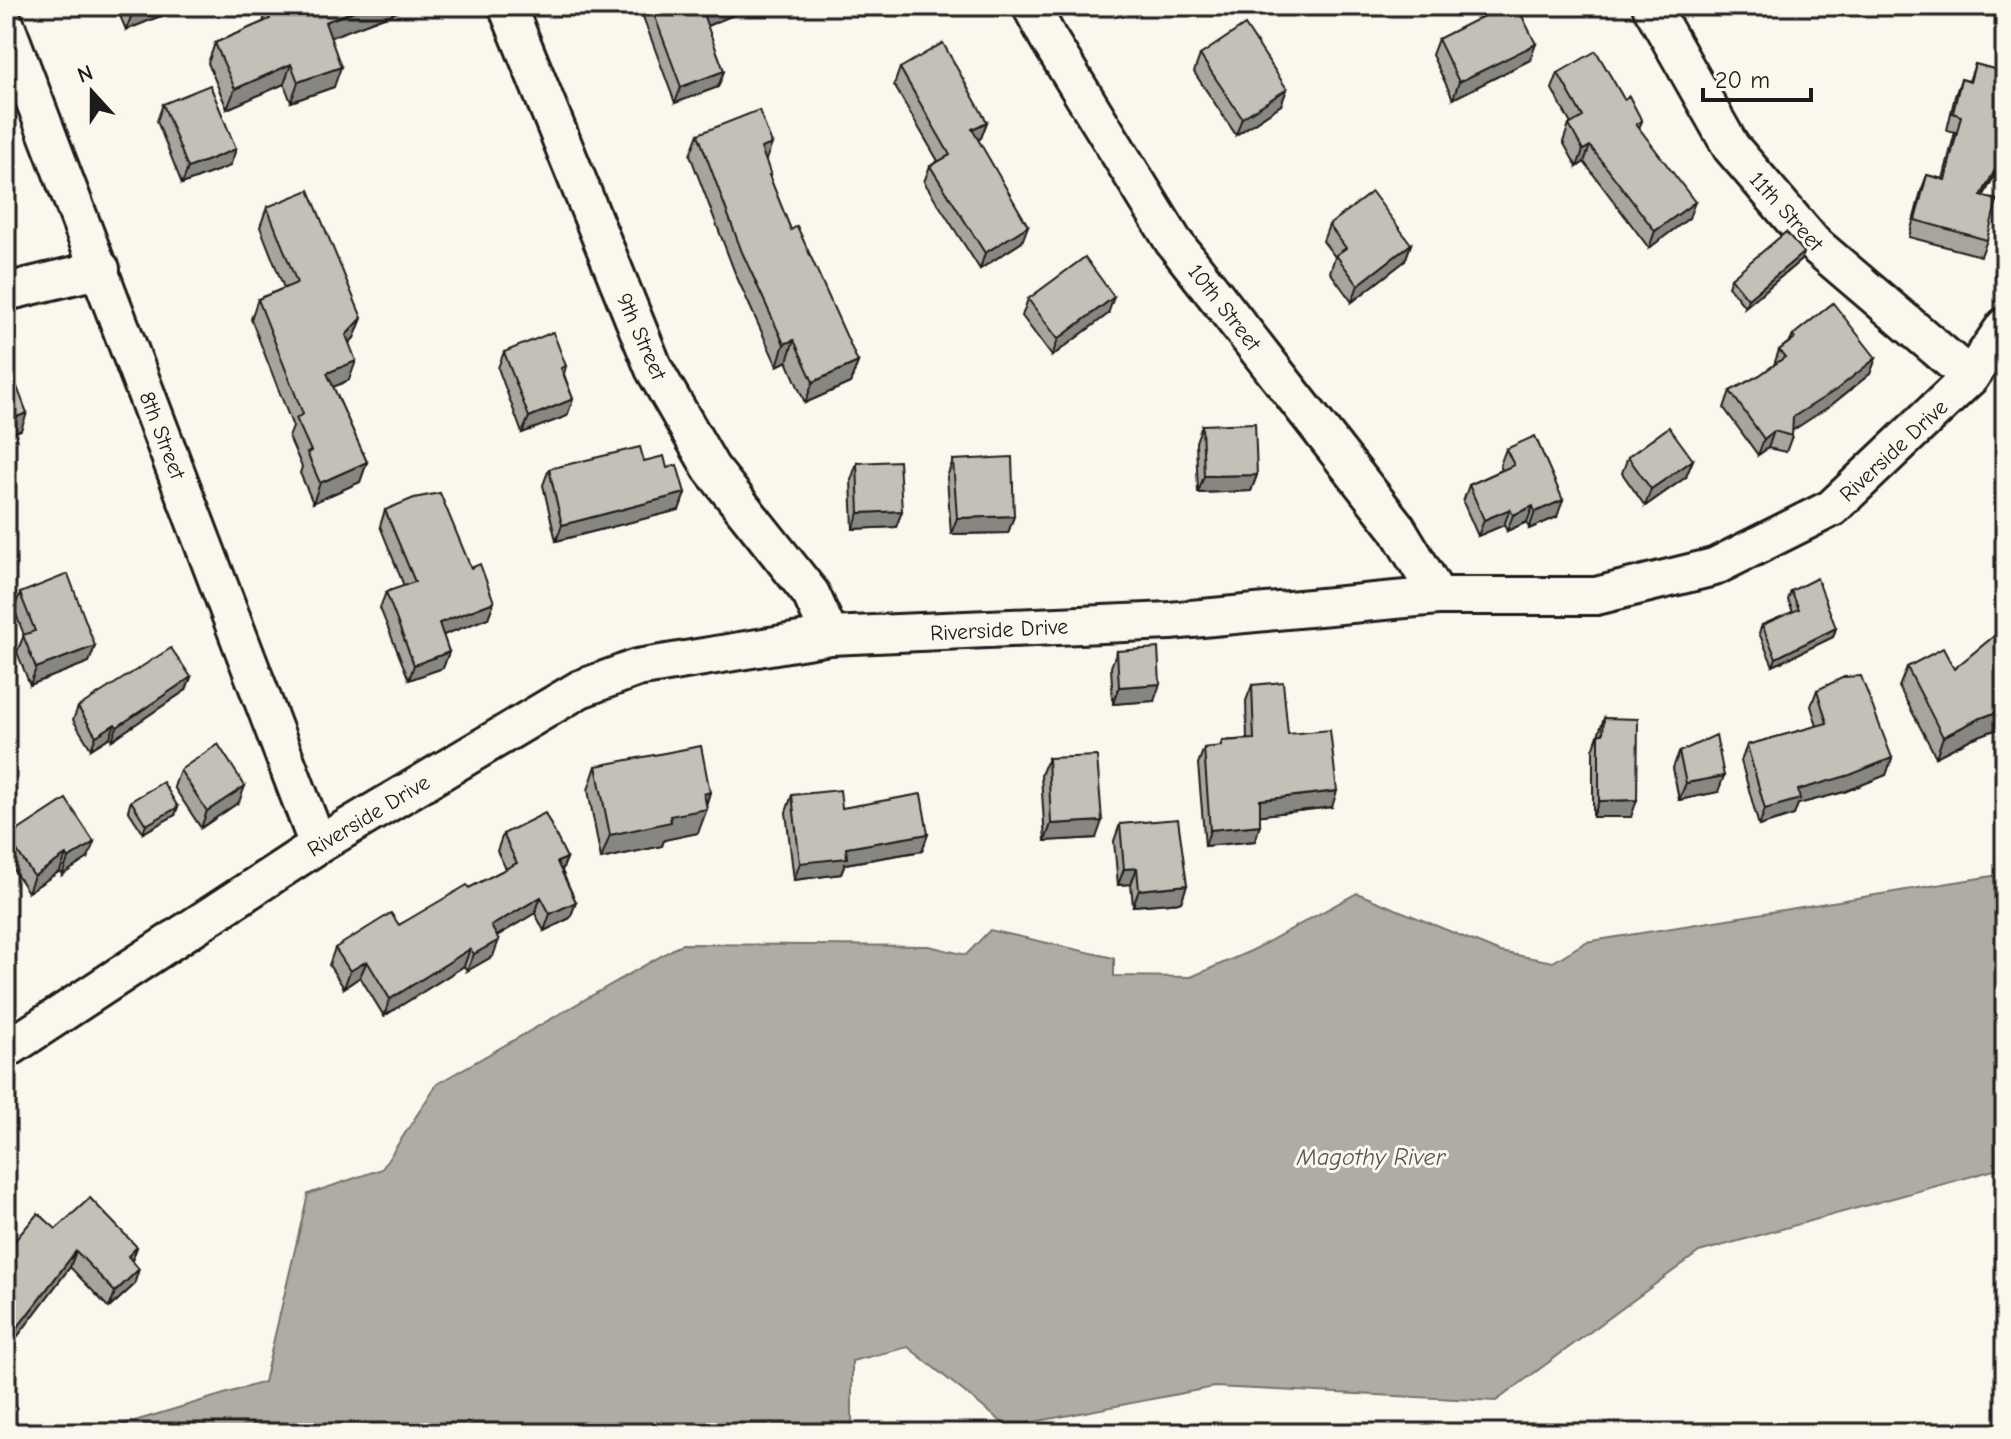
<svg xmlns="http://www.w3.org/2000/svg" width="2011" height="1439" viewBox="0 0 2011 1439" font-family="'Comic Neue',sans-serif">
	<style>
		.water { fill: #afaca5; stroke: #74726e; stroke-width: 2 }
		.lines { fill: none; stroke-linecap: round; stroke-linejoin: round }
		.street-casing { stroke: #1c1c1c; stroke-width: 42 }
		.street { stroke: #fbf7ec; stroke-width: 36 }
		.wall { fill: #a8a59e; stroke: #1c1c1c; stroke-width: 2 }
		.shaded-wall { fill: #888681; stroke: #1c1c1c; stroke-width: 2 }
		.building { fill: #c3c0b8; stroke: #1c1c1c; stroke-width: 2 }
		.labels { text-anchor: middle; stroke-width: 6; stroke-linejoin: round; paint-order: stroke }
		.street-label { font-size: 22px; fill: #1c1c1c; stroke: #fbf7ec }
		.water-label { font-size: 24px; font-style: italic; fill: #575653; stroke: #fbf7ec }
	</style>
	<rect width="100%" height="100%" fill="#fbf7ec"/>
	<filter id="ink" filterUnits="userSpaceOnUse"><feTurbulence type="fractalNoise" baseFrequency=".0125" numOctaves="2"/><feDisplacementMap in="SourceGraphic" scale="16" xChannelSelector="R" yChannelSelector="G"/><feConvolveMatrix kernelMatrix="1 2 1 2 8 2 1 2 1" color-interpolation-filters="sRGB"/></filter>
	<g filter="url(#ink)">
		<path class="water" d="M2005,874V1167L1699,1252L1496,1401L1214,1387L1008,1427L908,1347L852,1361V1433H106L115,1427L264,1382L308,1194L382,1169L437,1084L682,944L929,946L966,955L990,930L1114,958V976L1191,977L1253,950L1357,893L1500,952L1553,962L1586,942Z"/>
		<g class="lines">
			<defs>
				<g id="street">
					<path d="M507,6L654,369L711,468L811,594L830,636"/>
					<path d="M1031,6L1048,38L1173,241L1397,528L1438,596"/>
					<path d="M1651,6L1731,147L1813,243L1970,377"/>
					<path d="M6,26L318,845"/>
					<path d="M6,292L101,269"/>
					<path d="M6,1050L318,845L580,689L637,668L830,636L1170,621L1438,596H1596L1714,567L1832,508L1970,377L2005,326"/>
				</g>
			</defs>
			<use href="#street" class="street-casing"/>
			<use href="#street" class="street"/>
		</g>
		<g class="wall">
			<path d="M116,6H185L126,30Z"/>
			<path d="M639,6H755L707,26L724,71L718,87L675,103Z"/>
			<path d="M876,6H898L880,15Z"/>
			<path d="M1212,6H1227L1217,13Z"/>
			<path d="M267,11H400L330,37L334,87L291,102L284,84L227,109L208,63L215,43L263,22Z"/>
			<path d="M1438,39L1530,60L1453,99L1432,55Z"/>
			<path d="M1200,55L1287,89L1281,105L1236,135L1194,72Z"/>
			<path d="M1975,64L2005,72V159L2004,158L1983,196L1987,240L1981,256L1909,237L1921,191L1927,175L1943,179L1955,132L1947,130L1955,96L1961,79L1969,81Z"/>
			<path d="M900,68L987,122L981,138L978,139L1022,242L980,269L924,182L930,166L938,161L894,85Z"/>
			<path d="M1558,73L1624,99L1642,121L1639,129L1689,218L1649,248L1584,162L1577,167L1563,142L1569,125L1571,124L1552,89Z"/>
			<path d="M163,104L236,149L230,166L182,184L157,121Z"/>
			<path d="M698,134L766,161L770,178L791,230L858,362L850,383L805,403L787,361L777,366L735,273L690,155Z"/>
			<path d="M267,207L362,318L354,338L349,343V380L333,387L367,462L360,482L313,503L300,473L302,467L289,437L293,427L251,319L258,299L284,288L260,227Z"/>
			<path d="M1329,225L1411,244L1405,261L1352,302L1330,272L1335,257L1323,241Z"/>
			<path d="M1801,260L1745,307L1728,286L1731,278Z"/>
			<path d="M1028,299L1108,314L1052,356L1022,316Z"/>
			<path d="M1793,335L1876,358L1870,374L1830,406L1792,430V436L1786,452L1768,448L1758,455L1724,408L1730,391L1760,375L1774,365L1779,350L1790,341Z"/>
			<path d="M504,352L566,366L564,374L573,399L567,416L522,433L498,368Z"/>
			<path d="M1202,425L1257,475L1251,491L1198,493L1196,442Z"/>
			<path d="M1506,449L1557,517L1529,529L1527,522L1507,531L1504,525L1478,536L1463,502L1469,485L1502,470L1500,465Z"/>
			<path d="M1628,457L1686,477L1645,506L1622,473Z"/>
			<path d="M953,460L1014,516L1008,533L951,534L947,477Z"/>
			<path d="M644,461L667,468L685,493L679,510L556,541L543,485L549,469Z"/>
			<path d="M857,463L902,511L896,527L853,529L851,480Z"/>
			<path d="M385,510L471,568L494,602L488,618L443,635L449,652L443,668L409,680L380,608L386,592L404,586L380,526Z"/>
			<path d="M1791,591L1836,628L1833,637L1773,666L1759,633L1762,625L1793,612L1788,600Z"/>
			<path d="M20,593L95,646L89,662L30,685L17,652L24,635L14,609Z"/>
			<path d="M2005,627V726L1971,739L1936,757L1899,687L1907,667L1954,669Z"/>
			<path d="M1117,651L1154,701L1113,704L1111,667Z"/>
			<path d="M191,677L186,690L112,740L110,737L91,749L73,720L78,707Z"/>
			<path d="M1252,685L1288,734L1332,807L1260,815V825L1255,841L1205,846L1198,764L1204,748L1220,747L1222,741L1247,739L1246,701Z"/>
			<path d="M1817,690L1892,758L1886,775L1844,792L1798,804L1794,815L1759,826L1741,761L1747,745L1817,726L1811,706Z"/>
			<path d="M1604,718L1631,817H1593V750Z"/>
			<path d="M1679,752L1718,792L1679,800L1673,768Z"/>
			<path d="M1048,758L1096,838L1045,841L1041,775Z"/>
			<path d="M596,766L710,792L698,833L664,840L662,846L601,859L588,790Z"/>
			<path d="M180,770L239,802L201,828L174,787Z"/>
			<path d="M792,795L842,808L928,834L922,851L845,864L841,874L794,880L786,812Z"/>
			<path d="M131,801L175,815L143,833L128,810Z"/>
			<path d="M1120,824L1187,885L1181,902L1133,906L1131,884L1118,885L1114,841Z"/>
			<path d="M503,834L567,858L562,871L576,902L570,918L544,931L535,913L497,936L493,956L467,971L464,966L384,1016L360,977L344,988L329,965L335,948L399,925L506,869L497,851Z"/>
			<path d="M8,837L88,858L62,875L60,871L28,892L6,859V843Z"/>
			<path d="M137,1247L132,1261L134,1285L109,1308L70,1267L11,1345L6,1340V1251Z"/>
		</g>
		<g class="shaded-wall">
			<path d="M151,6H185L126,30L132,14Z"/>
			<path d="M367,6H401L400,11L318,42L325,22Z"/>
			<path d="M722,6H755L697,30L703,14Z"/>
			<path d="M884,6H898L880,15Z"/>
			<path d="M1219,6H1227L1217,13Z"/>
			<path d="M1536,44L1530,60L1453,99L1459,82Z"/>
			<path d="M291,64L284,84L227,109L235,89Z"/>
			<path d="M341,67L334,87L291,102L298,82Z"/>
			<path d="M724,71L718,87L675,103L681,87Z"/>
			<path d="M1287,89L1281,105L1236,135L1242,118Z"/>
			<path d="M987,122L981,138L966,145L972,129Z"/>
			<path d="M772,144L764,165L761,148Z"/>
			<path d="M1590,146L1584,162L1577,167L1583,150Z"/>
			<path d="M236,149L230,166L182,184L188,168Z"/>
			<path d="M2005,151L2004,158L1975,212L1981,196Z"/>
			<path d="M1695,202L1689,218L1649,248L1655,231Z"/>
			<path d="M1028,226L1022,242L980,269L985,253Z"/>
			<path d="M1411,244L1405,261L1352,302L1358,285Z"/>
			<path d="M1804,252L1801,260L1745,307L1748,299Z"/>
			<path d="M1114,297L1108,314L1052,356L1058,339Z"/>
			<path d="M362,318L354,338L338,355L346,335Z"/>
			<path d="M794,340L787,361L777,366L784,344Z"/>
			<path d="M1876,358L1870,374L1830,406L1787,434L1793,417Z"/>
			<path d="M356,361L349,380L320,393L327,373Z"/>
			<path d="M858,362L850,383L805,403L813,382Z"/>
			<path d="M573,399L567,416L522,433L529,417Z"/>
			<path d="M27,413L21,430L6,436V421Z"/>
			<path d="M1774,431L1768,448L1758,455L1764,439Z"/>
			<path d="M1693,460L1686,477L1645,506L1651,489Z"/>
			<path d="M367,462L360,482L313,503L320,483Z"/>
			<path d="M1257,475L1251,491L1198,493L1204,476Z"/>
			<path d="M685,493L679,510L556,541L562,525Z"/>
			<path d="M1563,500L1557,517L1529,529L1535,512Z"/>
			<path d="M1533,506L1527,522L1507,531L1513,515Z"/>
			<path d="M1510,509L1504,525L1478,536L1484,520Z"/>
			<path d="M902,511L896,527L853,529L859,513Z"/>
			<path d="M1014,516L1008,533L951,534L957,518Z"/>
			<path d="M494,602L488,618L433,639L439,623Z"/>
			<path d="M1836,628L1833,637L1773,666L1776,658Z"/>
			<path d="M95,646L89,662L30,685L36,668Z"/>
			<path d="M449,652L443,668L409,680L414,665Z"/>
			<path d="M191,677L186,690L112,740L117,727Z"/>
			<path d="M1160,684L1154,701L1113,704L1119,687Z"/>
			<path d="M2005,709V726L1971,739L1936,757L1943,737L1978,719Z"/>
			<path d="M115,724L110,737L91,749L96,736Z"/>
			<path d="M1892,758L1886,775L1844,792L1798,804L1794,815L1759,826L1765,809L1798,790Z"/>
			<path d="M1724,776L1718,792L1679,800L1686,783Z"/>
			<path d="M245,786L239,802L201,828L207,811Z"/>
			<path d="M1337,791L1332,807L1255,816L1260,800Z"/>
			<path d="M710,792L704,810L707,809L698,833L664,840L662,846L601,859L610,835L670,816L704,794Z"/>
			<path d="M1637,800L1631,817H1593L1599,801Z"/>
			<path d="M178,807L175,815L143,833L146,825Z"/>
			<path d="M1102,821L1096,838L1045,841L1051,824Z"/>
			<path d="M1260,825L1255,841L1205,846L1210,830Z"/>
			<path d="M928,834L922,851L845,864L841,874L794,880L800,863L846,848Z"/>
			<path d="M94,842L88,858L62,875L68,859Z"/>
			<path d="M66,855L60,871L28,892L34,876Z"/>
			<path d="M567,858L560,874L557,862Z"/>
			<path d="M1137,868L1131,884L1118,885L1124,869Z"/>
			<path d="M1187,885L1181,902L1133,906L1139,890Z"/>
			<path d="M541,897L535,913L485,943L491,926Z"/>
			<path d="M576,902L570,918L544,931L550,914Z"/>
			<path d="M499,940L493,956L467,971L474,954Z"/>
			<path d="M470,949L464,966L384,1016L390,999Z"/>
			<path d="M367,961L360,977L344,988L350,971Z"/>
			<path d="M137,1247L131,1263L128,1256Z"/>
			<path d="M76,1251L70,1267L11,1345L17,1328Z"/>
			<path d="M139,1269L134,1285L109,1308L115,1292Z"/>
		</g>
		<g class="building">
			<path d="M129,6H151L132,14Z"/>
			<path d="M281,6H367L325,22L341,67L298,82L291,64L235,89L215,43L270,19L267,11Z"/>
			<path d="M651,6H722L703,14L724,71L681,87Z"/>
			<path d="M1503,6H1517L1536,44L1459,82L1438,39Z"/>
			<path d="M1245,25L1287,89L1242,118L1200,55Z"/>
			<path d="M943,43L987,122L972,129L1028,226L985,253L930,166L950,155L900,68Z"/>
			<path d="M1596,51L1624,99L1629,96L1642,121L1636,124L1695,202L1655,231L1590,146L1583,150L1569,125L1583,117L1558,73Z"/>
			<path d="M1975,64L2005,72V151L1981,196L1997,200L1987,240L1915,220L1927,175L1945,180L1961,116L1953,113L1961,79L1970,82Z"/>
			<path d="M210,85L236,149L188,168L163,104Z"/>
			<path d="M759,110L772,144L761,148L771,175H769L791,230L797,226L858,362L813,382L794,340L784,344L742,252L698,134Z"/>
			<path d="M309,190L362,318L346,335L356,361L327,373L367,462L320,483L307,453L311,451L296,418L303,414L258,299L297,283L267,207Z"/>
			<path d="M1372,192L1411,244L1358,285L1336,255L1346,248L1329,225Z"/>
			<path d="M1786,232L1804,252L1748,299L1731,278Z"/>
			<path d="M1085,257L1114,297L1058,339L1028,299Z"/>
			<path d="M1833,303L1876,358L1836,390L1793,417L1792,436L1774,431L1764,439L1730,391L1760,375L1785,357L1779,350L1795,338L1793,335Z"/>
			<path d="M553,332L566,366L561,368L573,399L529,417L504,352Z"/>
			<path d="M6,358L27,413L6,421Z"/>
			<path d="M1255,423L1257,475L1204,476L1202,425Z"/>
			<path d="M1669,427L1693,460L1651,489L1628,457Z"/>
			<path d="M1535,436L1563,500L1535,512L1533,506L1513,515L1510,509L1484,520L1469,485L1514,465L1506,449Z"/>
			<path d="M640,447L644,461L664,456L667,468L677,465L685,493L562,525L549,469Z"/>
			<path d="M1012,457L1014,516L957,518L953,460Z"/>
			<path d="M899,461L902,511L859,513L857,463Z"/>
			<path d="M440,493L471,568L480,564L494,602L439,623L449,652L414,665L386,592L415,582L385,510L414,498Z"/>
			<path d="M68,574L95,646L36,668L23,635L35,631L20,593Z"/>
			<path d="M1817,578L1836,628L1776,658L1762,625L1799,609L1791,591Z"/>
			<path d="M2005,627V709L1978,719L1943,737L1907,667L1943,648L1954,669Z"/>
			<path d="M171,648L191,677L117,727L115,724L96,736L78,707Z"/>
			<path d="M1158,648L1160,684L1119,687L1117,651Z"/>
			<path d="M1861,676L1892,758L1850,775L1798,790L1800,799L1765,809L1747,745L1827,723L1817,690L1844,677Z"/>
			<path d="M1283,682L1288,734L1330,730L1337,791L1260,800V825L1210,830L1204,748L1222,746V741L1254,739L1252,685Z"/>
			<path d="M1604,718L1638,719L1637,800L1599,801V734H1603Z"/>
			<path d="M1716,735L1724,776L1686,783L1679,752Z"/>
			<path d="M218,744L245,786L207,811L180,770Z"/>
			<path d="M701,746L710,792L704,794L707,809L670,816L671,822L610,835L596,766Z"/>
			<path d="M1097,756L1102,821L1051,824L1048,758Z"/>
			<path d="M163,782L178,807L146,825L131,801Z"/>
			<path d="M840,790L842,808L921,794L928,834L846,848L847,858L800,863L792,795Z"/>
			<path d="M66,799L94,842L68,859L66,855L34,876L8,837Z"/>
			<path d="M545,813L567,858L557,862L576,902L550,914L541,897L491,926L499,940L474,954L470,949L390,999L367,961L350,971L335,948L391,913L399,925L467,885L469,888L517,863L503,834Z"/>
			<path d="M1178,819L1187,885L1139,890L1137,868L1124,869L1120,824Z"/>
			<path d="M90,1198L137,1247L128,1256L139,1269L115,1292L76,1251L17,1328L6,1320V1251L38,1213L56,1229Z"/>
		</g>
	</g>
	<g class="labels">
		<g class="street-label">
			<text transform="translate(1787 211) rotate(48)" y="8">11th Street</text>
			<text transform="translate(1225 307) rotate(52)" y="8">10th Street</text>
			<text transform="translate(642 336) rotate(66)" y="8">9th Street</text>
			<text transform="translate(163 435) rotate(69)" y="8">8th Street</text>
			<text transform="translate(1893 450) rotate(-43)" y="8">Riverside Drive</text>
			<text transform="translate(999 629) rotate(-3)" y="8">Riverside Drive</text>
			<text transform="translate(368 815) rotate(-31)" y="8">Riverside Drive</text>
		</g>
		<g class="water-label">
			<text x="1371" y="1165">Magothy River</text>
		</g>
	</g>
	<rect width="2011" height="1439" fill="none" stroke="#fbf7ec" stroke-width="32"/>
	<rect x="16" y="16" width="1979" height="1407" fill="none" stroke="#1c1c1c" stroke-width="3" filter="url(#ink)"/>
	<g transform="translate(92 92) rotate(339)" stroke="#fbf7ec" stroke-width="6" paint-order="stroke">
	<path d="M0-6L14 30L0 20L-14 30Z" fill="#1c1c1c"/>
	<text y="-12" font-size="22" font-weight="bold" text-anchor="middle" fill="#1c1c1c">N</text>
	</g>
	<path d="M1703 88v12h108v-12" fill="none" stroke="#1c1c1c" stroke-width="4"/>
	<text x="1715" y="88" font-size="24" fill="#1c1c1c" stroke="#fbf7ec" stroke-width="6" paint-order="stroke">20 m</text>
</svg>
